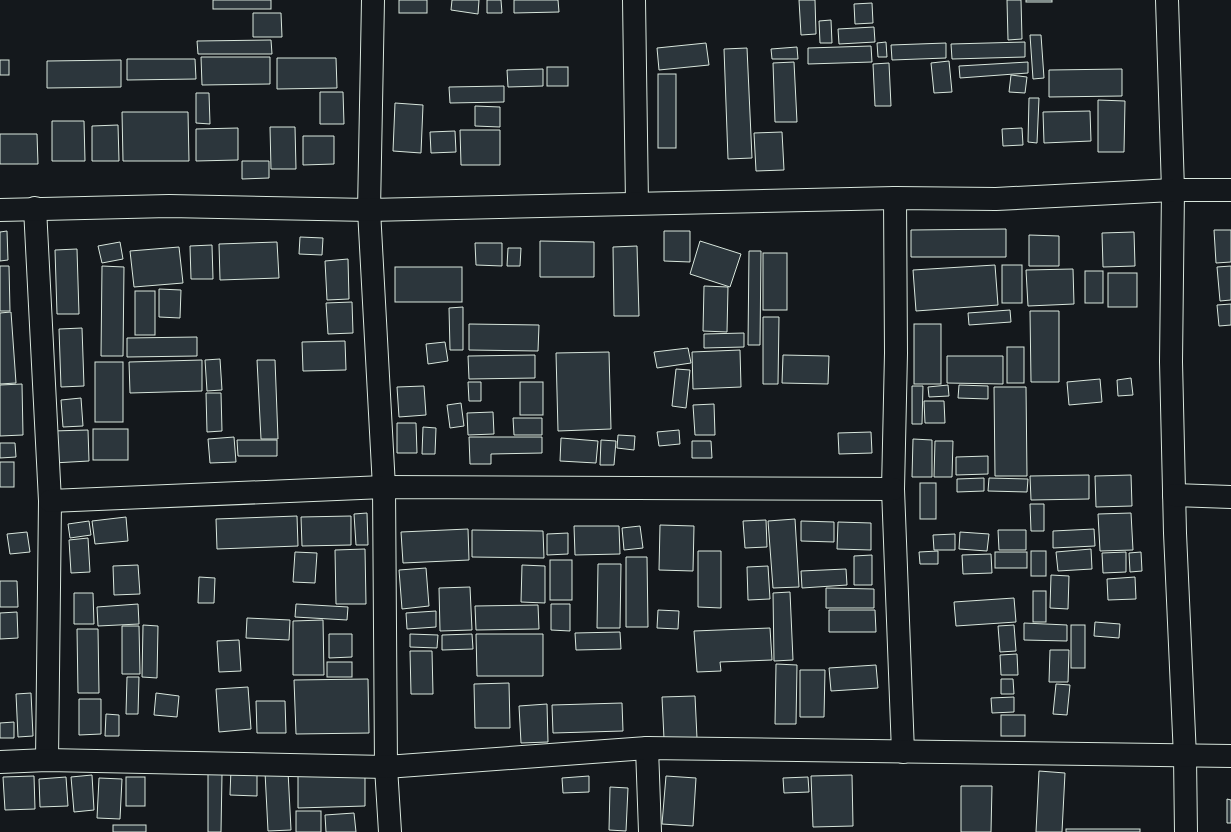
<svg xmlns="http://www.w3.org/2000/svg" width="1231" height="832" viewBox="0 0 1231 832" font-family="Quicksand,sans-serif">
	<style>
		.building { fill: #2c363c; stroke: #d8e6dc }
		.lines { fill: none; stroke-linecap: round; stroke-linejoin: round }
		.minor-casing { stroke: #d8e6dc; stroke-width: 24 }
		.minor { stroke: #14181c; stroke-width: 22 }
	</style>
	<rect width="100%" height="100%" fill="#14181c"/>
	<g class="building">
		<rect x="213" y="0" width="58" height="9"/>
		<rect x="399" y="0" width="28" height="13"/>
		<path d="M452,0H479L478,14L451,10Z"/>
		<path d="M487,0H501L502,13H487Z"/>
		<path d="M514,0H558L559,12L514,13Z"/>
		<path d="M799,0H815L816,34L801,35Z"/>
		<path d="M1007,0H1021L1022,39L1008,40Z"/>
		<rect x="1026" y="0" width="26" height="2"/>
		<path d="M872,3L873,23L855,24L854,4Z"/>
		<path d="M253,13H281L282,37H253Z"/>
		<path d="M831,20L832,43H820L819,21Z"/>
		<path d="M874,27L875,42L839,44L838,29Z"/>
		<path d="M1030,35H1041L1044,78L1033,79Z"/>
		<path d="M271,40L272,54H198L197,41Z"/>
		<path d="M886,42L887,57H878L877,43Z"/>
		<path d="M1025,42V57L952,59L951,44Z"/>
		<path d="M706,43L709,65L659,70L657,48Z"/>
		<path d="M946,43V58L892,60L891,45Z"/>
		<path d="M871,46L872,62L808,64V48Z"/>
		<path d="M797,47L798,59H772L771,49Z"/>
		<path d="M747,48L752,158L728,159L724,49Z"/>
		<path d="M201,57H270V84L202,85Z"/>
		<path d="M277,58H336L337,88L277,89Z"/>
		<path d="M127,59H195L196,79L127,80Z"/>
		<rect x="0" y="60" width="9" height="15"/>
		<path d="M121,60V87L47,88V61Z"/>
		<path d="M949,61L952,92L934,93L931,63Z"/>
		<path d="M794,62L797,122H775L773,63Z"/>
		<path d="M1028,62V73L960,78L959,66Z"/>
		<path d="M889,63L891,106H875L873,64Z"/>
		<rect x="547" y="67" width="21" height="19"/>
		<path d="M543,69V86L508,87L507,70Z"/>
		<path d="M1122,69V96L1049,97V70Z"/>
		<rect x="658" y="74" width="18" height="74"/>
		<path d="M1011,75L1027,77L1025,93L1009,92Z"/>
		<path d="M504,86V102L450,103L449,87Z"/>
		<path d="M320,92H343L344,124H320Z"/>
		<path d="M196,93H209L210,124L196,123Z"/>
		<path d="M1029,98H1039L1037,143L1028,142Z"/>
		<path d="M1098,100L1125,101L1124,152H1098Z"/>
		<path d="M395,103L423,105L421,153L393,151Z"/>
		<path d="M475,106L500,107V127L475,126Z"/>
		<path d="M1090,111L1091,141L1044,143L1043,112Z"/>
		<path d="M122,112H188L189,161H123Z"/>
		<path d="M52,121H84L85,161H52Z"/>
		<path d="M118,125L119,161H92V126Z"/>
		<path d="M270,127H295L296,169H271Z"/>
		<path d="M238,128V160L196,161V129Z"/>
		<path d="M1022,128L1023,145L1003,146L1002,129Z"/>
		<path d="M460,130H500V165H461Z"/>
		<path d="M455,131L456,152L431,153L430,132Z"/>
		<path d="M782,132L784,170L756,171L754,133Z"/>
		<path d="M0,134H37L38,164H0Z"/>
		<path d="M303,136H334V164L303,165Z"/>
		<path d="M242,161H269V178L242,179Z"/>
		<path d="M1006,229V257H911V230Z"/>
		<path d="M1214,230H1231V262L1216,263Z"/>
		<path d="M7,231L8,260L0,261V232Z"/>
		<path d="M664,231H690V262L664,261Z"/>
		<path d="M1134,232L1135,266L1103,267L1102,233Z"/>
		<path d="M1029,235L1059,236V266H1029Z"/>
		<path d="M300,237L323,238L322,255L299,254Z"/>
		<path d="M540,241L594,242V277H540Z"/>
		<path d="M700,241L741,254L730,287L690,274Z"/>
		<path d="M120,242L123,259L102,263L98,246Z"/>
		<path d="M277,242L279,278L220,280L219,244Z"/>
		<path d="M475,243H502V266L476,265Z"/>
		<path d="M212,245L213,279H191L190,246Z"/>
		<path d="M637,246L639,316H614L613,247Z"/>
		<path d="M179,247L183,283L134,287L130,251Z"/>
		<path d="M508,248H521L520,266H507Z"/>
		<path d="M77,249L79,314H57L55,250Z"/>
		<path d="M749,251H761L760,345H748Z"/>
		<rect x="763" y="253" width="24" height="57"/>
		<path d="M348,259L349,299L327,300L325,261Z"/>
		<path d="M995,265L998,305L916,311L913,270Z"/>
		<rect x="1002" y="265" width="20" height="38"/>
		<path d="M0,266H9L10,311H0Z"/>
		<path d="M102,266L124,267L123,356H101Z"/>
		<path d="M1231,266V300L1220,301L1217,267Z"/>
		<rect x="395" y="267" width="67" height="35"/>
		<path d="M1073,269L1074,304L1028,306L1026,270Z"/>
		<rect x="1085" y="271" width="18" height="32"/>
		<rect x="1108" y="273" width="29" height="34"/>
		<path d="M704,286L728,287L727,332L703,331Z"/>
		<path d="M159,289L181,290L180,318L159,317Z"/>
		<rect x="135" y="291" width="20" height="44"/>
		<path d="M352,302L353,333L328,334L326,303Z"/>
		<path d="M1231,304V325L1219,326L1217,305Z"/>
		<path d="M463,307V350H450L449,308Z"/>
		<path d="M1010,310L1011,322L969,325L968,313Z"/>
		<path d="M1030,311H1059V382H1031Z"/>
		<path d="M11,312L16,383L0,384V313Z"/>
		<path d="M763,317H779L778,384H763Z"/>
		<path d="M469,324L539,325L538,351L469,350Z"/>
		<rect x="914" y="324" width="27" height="60"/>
		<path d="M82,328L84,386L61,387L59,329Z"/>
		<path d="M744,333V347L704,348V334Z"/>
		<path d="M197,337V356L127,357V338Z"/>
		<path d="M345,341L346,370L303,371L302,342Z"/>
		<path d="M445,342L448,361L428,364L426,344Z"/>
		<rect x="1007" y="347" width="17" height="36"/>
		<path d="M688,348L691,363L657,368L654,352Z"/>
		<path d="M740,350L741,387L693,389L692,352Z"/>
		<path d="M609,352L611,429L558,431L556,353Z"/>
		<path d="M535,355V378L469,379L468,356Z"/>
		<path d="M783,355L829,356L828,384L782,383Z"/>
		<path d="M947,356H1003V384L947,383Z"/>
		<path d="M220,359L222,390L207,391L205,360Z"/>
		<path d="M202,360V391L130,393L129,362Z"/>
		<path d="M257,360H275L278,439H261Z"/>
		<rect x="95" y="362" width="28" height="60"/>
		<path d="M676,369L690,370L686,408L672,406Z"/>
		<path d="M1131,378L1133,395L1118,396L1117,380Z"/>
		<path d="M1100,379L1102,402L1069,405L1067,382Z"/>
		<path d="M468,382H481V401H469Z"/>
		<rect x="520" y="382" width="23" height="33"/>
		<path d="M22,384L23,435L0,436V385Z"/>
		<path d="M948,385L949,396L929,397L928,387Z"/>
		<path d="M959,385L988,386V399L958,398Z"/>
		<path d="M424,386L426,415L399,417L397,387Z"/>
		<path d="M912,386H923L922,424H912Z"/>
		<path d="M994,387H1026L1027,476H995Z"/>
		<path d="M206,393H221L222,431L207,432Z"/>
		<path d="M81,398L83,426L63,427L61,400Z"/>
		<path d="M924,401H944L945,423H925Z"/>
		<path d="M461,403L464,426L450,428L447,405Z"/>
		<path d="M714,404L715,435H695L693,405Z"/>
		<path d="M493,412L494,434L468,435L467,413Z"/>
		<path d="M513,418H542V435H514Z"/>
		<path d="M397,423H416L417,453H397Z"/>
		<path d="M423,427L436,428L435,454H422Z"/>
		<rect x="93" y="429" width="35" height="31"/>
		<path d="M88,430L89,461L53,463L52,431Z"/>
		<path d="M679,430L680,444L659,446L657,432Z"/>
		<path d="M871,432L872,453L839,454L838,433Z"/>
		<path d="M618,435L635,436L634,450L617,448Z"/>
		<path d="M234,437L236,462L210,463L208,439Z"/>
		<path d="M469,437H542V453L491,454V464H470Z"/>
		<path d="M561,438L598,441L596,463L560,461Z"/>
		<path d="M913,439L932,440V477H912Z"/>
		<path d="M237,440H277V456H238Z"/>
		<path d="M601,440L616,441L614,465H600Z"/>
		<path d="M692,441H711L712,458H692Z"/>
		<path d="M935,441H953L952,477H934Z"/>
		<path d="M0,443H15L16,457L0,458Z"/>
		<path d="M988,456V474L956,475V457Z"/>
		<rect x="0" y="462" width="14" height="25"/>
		<path d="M1089,475V499L1031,500L1030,476Z"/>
		<path d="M1131,475L1132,506L1096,507L1095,476Z"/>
		<path d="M984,478V491L957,492V479Z"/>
		<path d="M989,478L1028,479L1027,492L988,491Z"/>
		<rect x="920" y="483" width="16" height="36"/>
		<path d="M1030,504H1044V531H1031Z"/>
		<path d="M367,513L368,545H356L354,514Z"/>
		<path d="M1131,513L1133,550L1100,551L1098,514Z"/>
		<path d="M297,516L298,546L217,549L216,519Z"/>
		<path d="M351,516V545L302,546L301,517Z"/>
		<path d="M126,517L128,541L95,544L92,521Z"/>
		<path d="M795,519L799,587L773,588L768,521Z"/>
		<path d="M766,520L767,547L745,548L743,521Z"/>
		<path d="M89,521L91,535L70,538L68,524Z"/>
		<path d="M801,521L834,522V542L801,541Z"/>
		<path d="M838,522L871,523V550L837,549Z"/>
		<path d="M660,525L694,526L693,571L659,570Z"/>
		<path d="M574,526H619L620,554L575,555Z"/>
		<path d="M640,526L643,548L624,550L622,528Z"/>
		<path d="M468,529L469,560L403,563L401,532Z"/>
		<path d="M1094,529L1095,546L1053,548V531Z"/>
		<path d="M472,530L543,531L544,558L472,557Z"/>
		<path d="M998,530H1026V550H999Z"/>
		<path d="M27,532L30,552L10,554L7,534Z"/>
		<path d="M960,532L989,534L987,551L959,549Z"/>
		<path d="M568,533V554L547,555V534Z"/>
		<path d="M955,534V550H934L933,535Z"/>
		<path d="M88,538L90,572L71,573L69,540Z"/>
		<path d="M365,549L366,604H336L335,550Z"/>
		<path d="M1091,549L1092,569L1058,571L1056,552Z"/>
		<path d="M698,551H721V608L698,607Z"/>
		<path d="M938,551V564H920L919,552Z"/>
		<rect x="1031" y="551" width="15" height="25"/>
		<path d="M295,552L317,553L315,583L293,582Z"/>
		<rect x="995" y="552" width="32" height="16"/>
		<path d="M1126,552V572L1103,573L1102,553Z"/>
		<path d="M1141,552L1142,571L1130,572L1129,553Z"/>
		<path d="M991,554L992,573L963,574L962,555Z"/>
		<path d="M872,555V585H854V556Z"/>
		<path d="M626,557H647L648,627H626Z"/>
		<rect x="550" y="560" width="22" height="40"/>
		<path d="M598,564H621L620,628H597Z"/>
		<path d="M138,565L140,594L114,595L113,566Z"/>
		<path d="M522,565L545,566V603L521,602Z"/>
		<path d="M768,566L770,599L748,600L747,567Z"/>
		<path d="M426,568L429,606L402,609L399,570Z"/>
		<path d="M846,569L847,585L802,588L801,571Z"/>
		<path d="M1051,575L1069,576L1068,609L1050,608Z"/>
		<path d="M199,577L215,578L214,603H198Z"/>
		<path d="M1135,577L1136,599L1108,600L1107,579Z"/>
		<path d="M0,581H17L18,607H0Z"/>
		<path d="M470,587L472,630L440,631L439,588Z"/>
		<path d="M826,588L874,589V608H826Z"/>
		<rect x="1033" y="591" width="13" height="31"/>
		<path d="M790,592L793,660L774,661L773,593Z"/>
		<path d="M74,593H93L94,624H74Z"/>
		<path d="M1014,598L1016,622L956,626L954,602Z"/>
		<path d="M138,604L139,624L98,626L97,607Z"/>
		<path d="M296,604L348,607L347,620L295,617Z"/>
		<path d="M551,604H570V631L551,630Z"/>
		<path d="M538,605L539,629L476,630L475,606Z"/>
		<path d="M658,610L679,611L678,629L657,628Z"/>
		<path d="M829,610H875L876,632H829Z"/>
		<path d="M436,611V627L407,629L406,613Z"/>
		<path d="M17,612L18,638L0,639V613Z"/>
		<path d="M247,618L290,620L289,640L246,638Z"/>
		<path d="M323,620L324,675H293V621Z"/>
		<path d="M1095,622L1120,624L1119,638L1094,636Z"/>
		<path d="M1024,623L1067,625V641L1024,640Z"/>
		<path d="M143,625L158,626L157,678L142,677Z"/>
		<path d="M1014,625L1016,651L1000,652L998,626Z"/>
		<rect x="1071" y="625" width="14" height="43"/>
		<path d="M122,626H139L140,674H122Z"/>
		<path d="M770,628L772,660L720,662L721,671L697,672L694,631Z"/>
		<path d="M77,629H98L99,693H78Z"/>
		<path d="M620,632L621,649L576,650L575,633Z"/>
		<path d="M329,634H352V657L329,658Z"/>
		<path d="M410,634L438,635L437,648L410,647Z"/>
		<path d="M472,634L473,649L442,650V635Z"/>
		<path d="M476,634H543V676H477Z"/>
		<path d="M239,640L241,671L219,672L217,641Z"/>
		<path d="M1050,650H1069L1068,682H1049Z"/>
		<path d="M410,651H432L433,694H411Z"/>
		<path d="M1017,654L1018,675H1001L1000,655Z"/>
		<rect x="327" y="662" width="25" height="15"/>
		<path d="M776,664L797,665L796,724H775Z"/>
		<path d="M876,665L878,688L831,691L829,668Z"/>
		<path d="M800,670H825L824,717H800Z"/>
		<path d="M127,677H139L138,714H126Z"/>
		<path d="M368,679L369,733L296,734L294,680Z"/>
		<path d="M1001,679H1013L1014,694H1001Z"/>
		<path d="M509,683L510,728H475L474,684Z"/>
		<path d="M1056,684L1070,685L1067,715L1053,714Z"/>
		<path d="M248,687L251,729L219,732L216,689Z"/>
		<path d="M31,693L33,736L18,737L16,694Z"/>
		<path d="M156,693L179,696L177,717L154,715Z"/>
		<path d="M695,696L697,738L664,739L662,697Z"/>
		<path d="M1014,697V712L992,713L991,698Z"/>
		<path d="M79,699H101V734L79,735Z"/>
		<path d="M256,701H285L286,733H257Z"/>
		<path d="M622,703L623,731L553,733L552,705Z"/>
		<path d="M547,704L548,742L521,743L519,706Z"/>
		<path d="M106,714L119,715V736H105Z"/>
		<rect x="1001" y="715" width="24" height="21"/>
		<path d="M14,722V738H0V723Z"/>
		<path d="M231,768H257V796L230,795Z"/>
		<path d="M288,771L291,830L268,831L265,772Z"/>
		<path d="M298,771H365V806L298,808Z"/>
		<path d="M1039,771L1065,773L1062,832H1036Z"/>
		<path d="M208,774H222L221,832H208Z"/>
		<path d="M92,775L94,810L74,812L71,777Z"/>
		<path d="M852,775L853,826L813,827L811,776Z"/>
		<path d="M34,776L35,809L5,810L3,777Z"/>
		<path d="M589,776V792L563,793L562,778Z"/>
		<path d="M666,776L696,778L693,826L662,824Z"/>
		<path d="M66,777L68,806L40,807L39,779Z"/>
		<rect x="126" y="777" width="19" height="29"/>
		<path d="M808,777L809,792L784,793L783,778Z"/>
		<path d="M99,778L122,779L120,819L97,818Z"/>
		<path d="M961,786H992L991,832H961Z"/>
		<path d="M610,787L628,788L626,831L609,830Z"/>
		<path d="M1227,799L1231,800V823H1227Z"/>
		<rect x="296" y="811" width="25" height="21"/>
		<path d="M354,813L356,832H326L325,815Z"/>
		<rect x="113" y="825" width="33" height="7"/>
		<rect x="1066" y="829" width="74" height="3"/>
	</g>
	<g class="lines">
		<defs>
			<g id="minor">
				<path d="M373,0L369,210L384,487L386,767L390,832"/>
				<path d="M634,0L637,203"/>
				<path d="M1167,0L1173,190L1171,362L1175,533L1185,757L1186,832"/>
				<path d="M895,198L896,353L893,489L903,752"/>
				<path d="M35,208L50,501L47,760"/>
				<path d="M0,210L169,206L369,210L895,198L996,199L1173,190H1231"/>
				<path d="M1174,495L1231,497"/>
				<path d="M50,501L384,487L893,489"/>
				<path d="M647,748L650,832"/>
				<path d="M0,762L47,760L386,767L647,748L1231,756"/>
			</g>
		</defs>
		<use href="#minor" class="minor-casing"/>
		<use href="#minor" class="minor"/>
	</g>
</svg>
